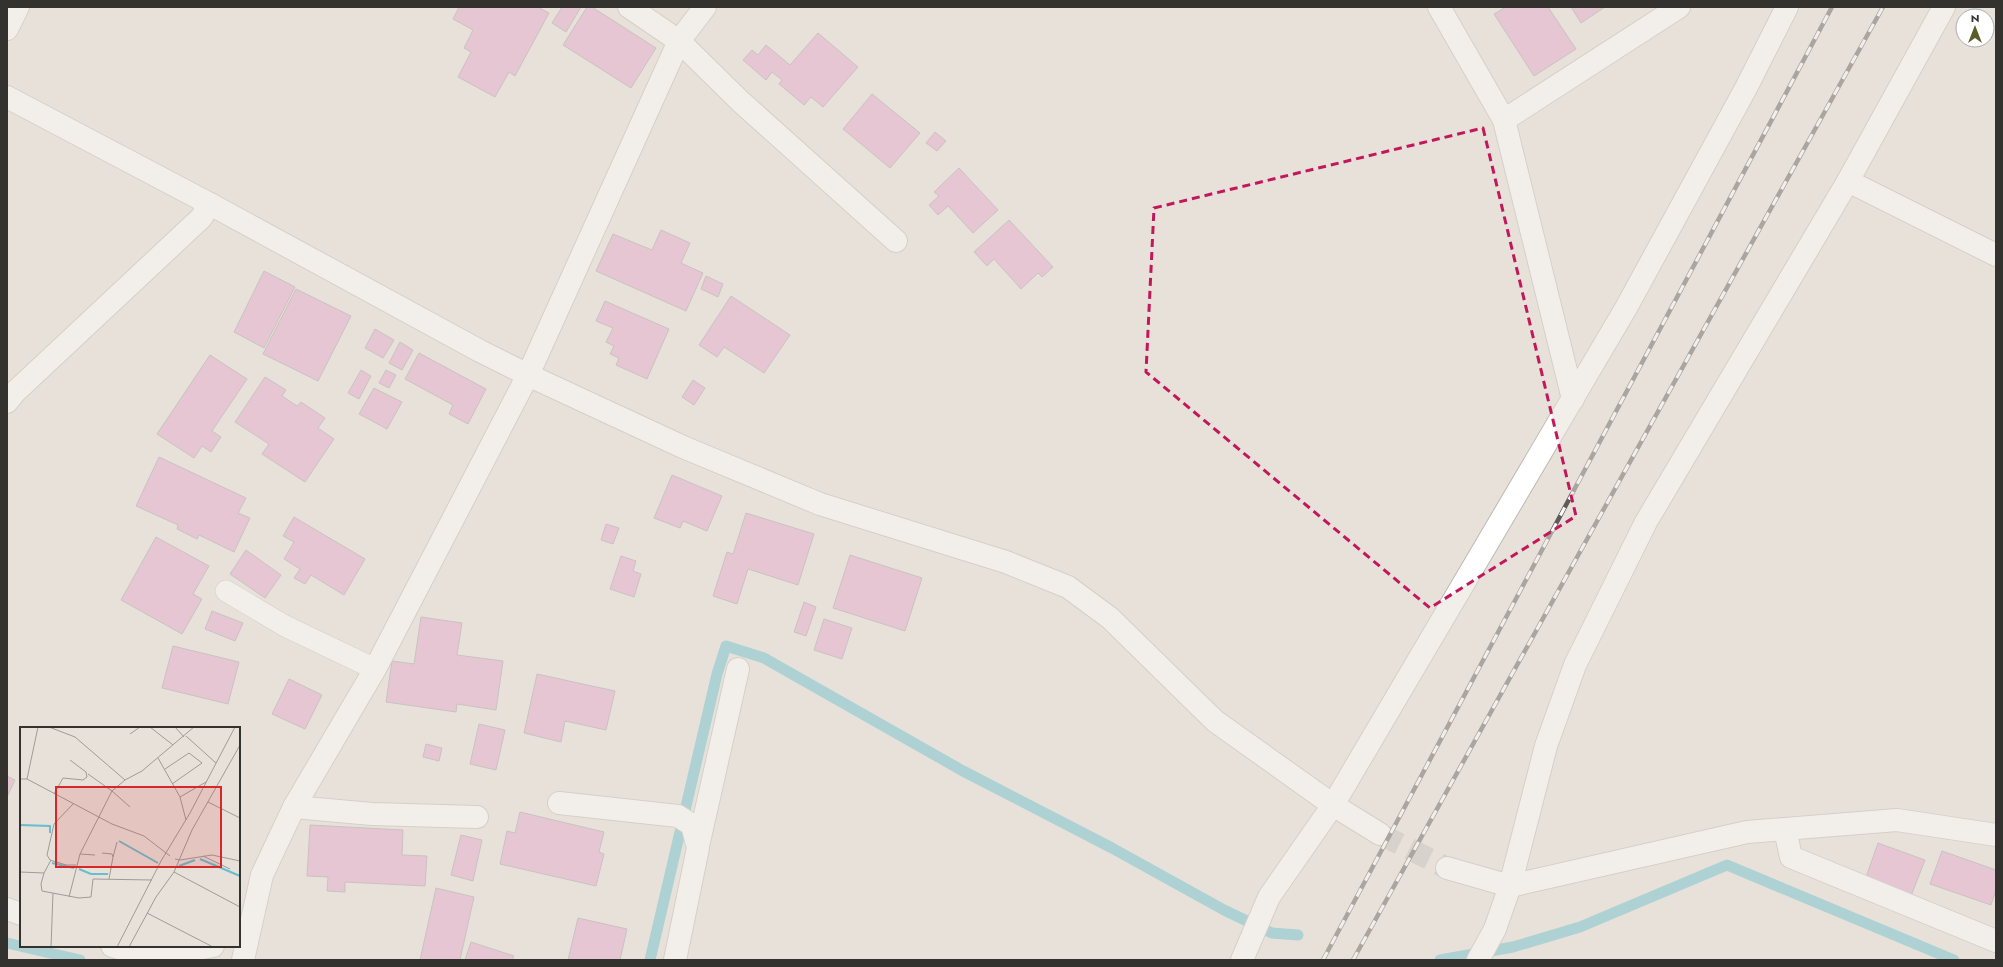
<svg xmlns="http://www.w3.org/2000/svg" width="2003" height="967" viewBox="0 0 2003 967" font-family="Jost,sans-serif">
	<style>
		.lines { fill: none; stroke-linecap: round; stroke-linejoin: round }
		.stream { stroke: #68becc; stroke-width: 11 }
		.building { fill: #e3a5c8; stroke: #a49ca0 }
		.minor-tunnel { stroke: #c3beb8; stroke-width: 22; stroke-dasharray: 22 11; stroke-linecap: butt }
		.service-casing { stroke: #beb9b2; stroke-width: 22 }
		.minor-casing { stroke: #beb9b2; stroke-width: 24 }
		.service { stroke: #fff; stroke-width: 21 }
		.minor { stroke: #fff; stroke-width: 22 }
		.rail-casing { stroke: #5f5c58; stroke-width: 4.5 }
		.rail { stroke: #fff; stroke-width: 3; stroke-dasharray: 9; stroke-linecap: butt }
		.marked { fill: none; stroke: #c2185b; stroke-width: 3; stroke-dasharray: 8 5; stroke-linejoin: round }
		.inset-river { fill: none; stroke: #68becc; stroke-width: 2 }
		.inset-road { fill: none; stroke: #9f9b96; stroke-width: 1 }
		.view { fill: #d62828; fill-opacity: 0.15; stroke: #d62828; stroke-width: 2 }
		.inset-edge { fill: none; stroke: #34322f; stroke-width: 2 }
	</style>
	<rect width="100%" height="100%" fill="#e7e1da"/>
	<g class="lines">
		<g class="stream">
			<path d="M7,943L80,960"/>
			<path d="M650,960L717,674L726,646L764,658L963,771L1112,848L1224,910L1272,933L1298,935"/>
			<path d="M1440,960L1513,947L1580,927L1727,865L1954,960"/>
		</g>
	</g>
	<g class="building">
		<path d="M459,7H538L549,13L515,76L509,72L495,97L458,77L471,52L464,48L473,30L453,19Z"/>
		<path d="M562,7H581L566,32L552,23Z"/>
		<path d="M587,7H592L656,48L631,88L563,45Z"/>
		<path d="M1506,7H1548L1576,49L1534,76L1494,14Z"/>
		<path d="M1571,7H1605L1581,23Z"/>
		<path d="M818,33L858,67L823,107L811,97L804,105L779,84L782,80L772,72L766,80L743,60L752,50L758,55L766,45L790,65Z"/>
		<path d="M872,94L920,133L890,168L843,129Z"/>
		<path d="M935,132L946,141L937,151L926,143Z"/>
		<path d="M959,168L998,210L973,233L948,206L938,215L929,205L939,196L934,192Z"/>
		<path d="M1009,220L1053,267L1042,277L1038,273L1021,289L994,259L987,266L974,252Z"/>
		<path d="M661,230L690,243L681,263L703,273L686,311L596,271L613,234L652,250Z"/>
		<path d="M264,271L295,287L264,348L234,332Z"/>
		<path d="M706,276L723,284L718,297L701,289Z"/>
		<path d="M296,289L351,316L318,381L263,354Z"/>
		<path d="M731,296L790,335L764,373L724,347L717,357L699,345Z"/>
		<path d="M605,301L669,329L647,379L616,365L619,358L610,354L614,346L606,342L613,328L596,321Z"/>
		<path d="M375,329L394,340L383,358L365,348Z"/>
		<path d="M400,342L413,350L402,370L389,363Z"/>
		<path d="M419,353L486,389L468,424L449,414L453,405L405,379Z"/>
		<path d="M210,355L247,379L212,431L221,437L211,452L202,446L194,458L157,434Z"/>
		<path d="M361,370L371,376L359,399L348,393Z"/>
		<path d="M386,370L396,375L389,388L379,383Z"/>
		<path d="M265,377L286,390L282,396L297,406L301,402L325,418L318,428L334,439L305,482L262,454L269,444L235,422Z"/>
		<path d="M693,380L705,388L694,405L682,397Z"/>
		<path d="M374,388L402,402L387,429L359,414Z"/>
		<path d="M159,457L246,498L238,513L250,518L234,552L199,535L197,539L177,529L178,525L136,506Z"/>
		<path d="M672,475L722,496L707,531L683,521L680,528L654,518Z"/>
		<path d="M746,513L814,534L798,585L748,569L737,604L713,596L727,552L733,554Z"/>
		<path d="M294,517L365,559L344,595L311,575L305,584L294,578L300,569L284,559L294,542L283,536Z"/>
		<path d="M606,524L619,528L613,544L601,540Z"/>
		<path d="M156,537L209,566L193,594L202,599L182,634L121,600Z"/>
		<path d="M246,550L281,575L265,598L230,574Z"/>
		<path d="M850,555L922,578L905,631L833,608Z"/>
		<path d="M621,556L636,561L633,571L641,574L634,597L610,589Z"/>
		<path d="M804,602L816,607L806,636L794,632Z"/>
		<path d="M212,611L243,623L235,641L205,629Z"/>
		<path d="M421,617L462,623L457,655L503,661L496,710L457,704L456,712L386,702L392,661L414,664Z"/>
		<path d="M824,619L852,628L842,659L814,650Z"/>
		<path d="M173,646L239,662L228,704L162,688Z"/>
		<path d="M537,674L615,691L606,730L565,721L561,742L524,733Z"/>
		<path d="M289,679L322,695L305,729L272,714Z"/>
		<path d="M479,724L505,730L496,770L470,764Z"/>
		<path d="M426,744L442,748L439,761L423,757Z"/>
		<path d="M7,776L15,780L7,797Z"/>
		<path d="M520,812L604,832L599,852L604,854L596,886L500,864L507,831L515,833Z"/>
		<path d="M310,825L403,830L402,855L427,856L425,886L345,882V892L327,891L328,877L307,876Z"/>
		<path d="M461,835L482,840L473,881L451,875Z"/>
		<path d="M1878,843L1925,860L1911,896L1865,880Z"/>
		<path d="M1942,851L1996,870V890L1991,905L1930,884Z"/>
		<path d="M436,888L474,897L460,960H420Z"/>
		<path d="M578,918L627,929L620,960H568Z"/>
		<path d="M471,942L514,956L512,960H465Z"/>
	</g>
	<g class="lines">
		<path class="minor-tunnel" d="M1380,834L1447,868"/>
		<defs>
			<path id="service" d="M226,591L285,626L375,669"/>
			<g id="minor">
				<path d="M629,7L679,41L740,101L896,241"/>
				<path d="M1439,7L1504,120L1573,399"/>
				<path d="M7,29L18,7"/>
				<path d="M7,97L210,204L480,351L528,375L683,447L820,504L1006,562L1068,587L1110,618L1215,721L1333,805L1380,834"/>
				<path d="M1504,120L1679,7"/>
				<path d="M1848,181L1996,255"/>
				<path d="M7,402L15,392L201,218L210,204"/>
				<path d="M559,803L678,816L692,825L698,848L675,960"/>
				<path d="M294,807L372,814L477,817"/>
				<path d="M1785,829L1791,857L1996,941"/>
				<path d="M698,846L738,669"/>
				<path d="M1447,868L1510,886L1747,832L1897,820L1996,835"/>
				<path d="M7,909L21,914"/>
				<path d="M112,946C139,956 185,952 213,946"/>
				<path d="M243,960L262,875L294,807L375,669L528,375L679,41L705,7"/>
				<path d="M1242,960L1269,897L1333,805L1626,308L1746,88L1787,7"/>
				<path d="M1478,960L1495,929L1510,886L1546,746L1575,665L1646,522L1848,181L1944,7"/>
			</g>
		</defs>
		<use href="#service" class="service-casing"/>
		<use href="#minor" class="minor-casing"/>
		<use href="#service" class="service"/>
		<use href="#minor" class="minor"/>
		<defs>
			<g id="rail">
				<path d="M1323,960L1832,7"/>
				<path d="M1353,960L1883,7"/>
			</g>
		</defs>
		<use href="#rail" class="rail-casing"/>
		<use href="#rail" class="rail"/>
	</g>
	<path d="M0 0H2003V967H0ZM1483,128L1576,516L1430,608L1146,372L1154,208Z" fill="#e7e1da" fill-opacity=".55" fill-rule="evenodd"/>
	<path class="marked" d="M1483,128L1576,516L1430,608L1146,372L1154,208Z"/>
	<g transform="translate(20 727)">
		<rect width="220" height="220" fill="#e7e1da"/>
		<path class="inset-river" d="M0,98L30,99V106M99,114L138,136M180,132L220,149M32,136L54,141M159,139L175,133M59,142L71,147H88"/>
		<path class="inset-road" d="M29,0L55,10L105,53L122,44L174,0M130,0L153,18M155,0L164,10M110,7L120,0M166,9L196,36M138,31L160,70L166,93M145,42L169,26L182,36L152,57M68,47L92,64L110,80M0,52H7L92,97L124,109L150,129M7,52L18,0M34,67L43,51L63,53L67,50L66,45L50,33M160,70L186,55M188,75L220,91M53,77L34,97L27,128L30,133L46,138H56M82,126L92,127L93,130L89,152M60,127L75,128M183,129L210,142M93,130L97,115M155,132L160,133L192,128L220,134M0,145L24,146L21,157L22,164L59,171L71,170L73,152L132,153M154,145L220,180M24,146L31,133M49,170L60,127L92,64L105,53M127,186L193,220M31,220L33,166M97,220L141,134L170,86L215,0M109,220L136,170L154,145L172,103L220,18"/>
		<path class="view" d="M36,60H201V140H36Z"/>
		<rect width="220" height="220" class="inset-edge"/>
	</g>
	<rect width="2003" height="967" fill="none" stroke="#34322f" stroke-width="16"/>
	<g transform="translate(1975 28)"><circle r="19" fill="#ffffff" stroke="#aeadac"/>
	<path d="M0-3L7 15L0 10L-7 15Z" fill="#5a5d2a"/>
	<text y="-6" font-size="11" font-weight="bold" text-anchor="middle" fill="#34322f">N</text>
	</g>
</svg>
